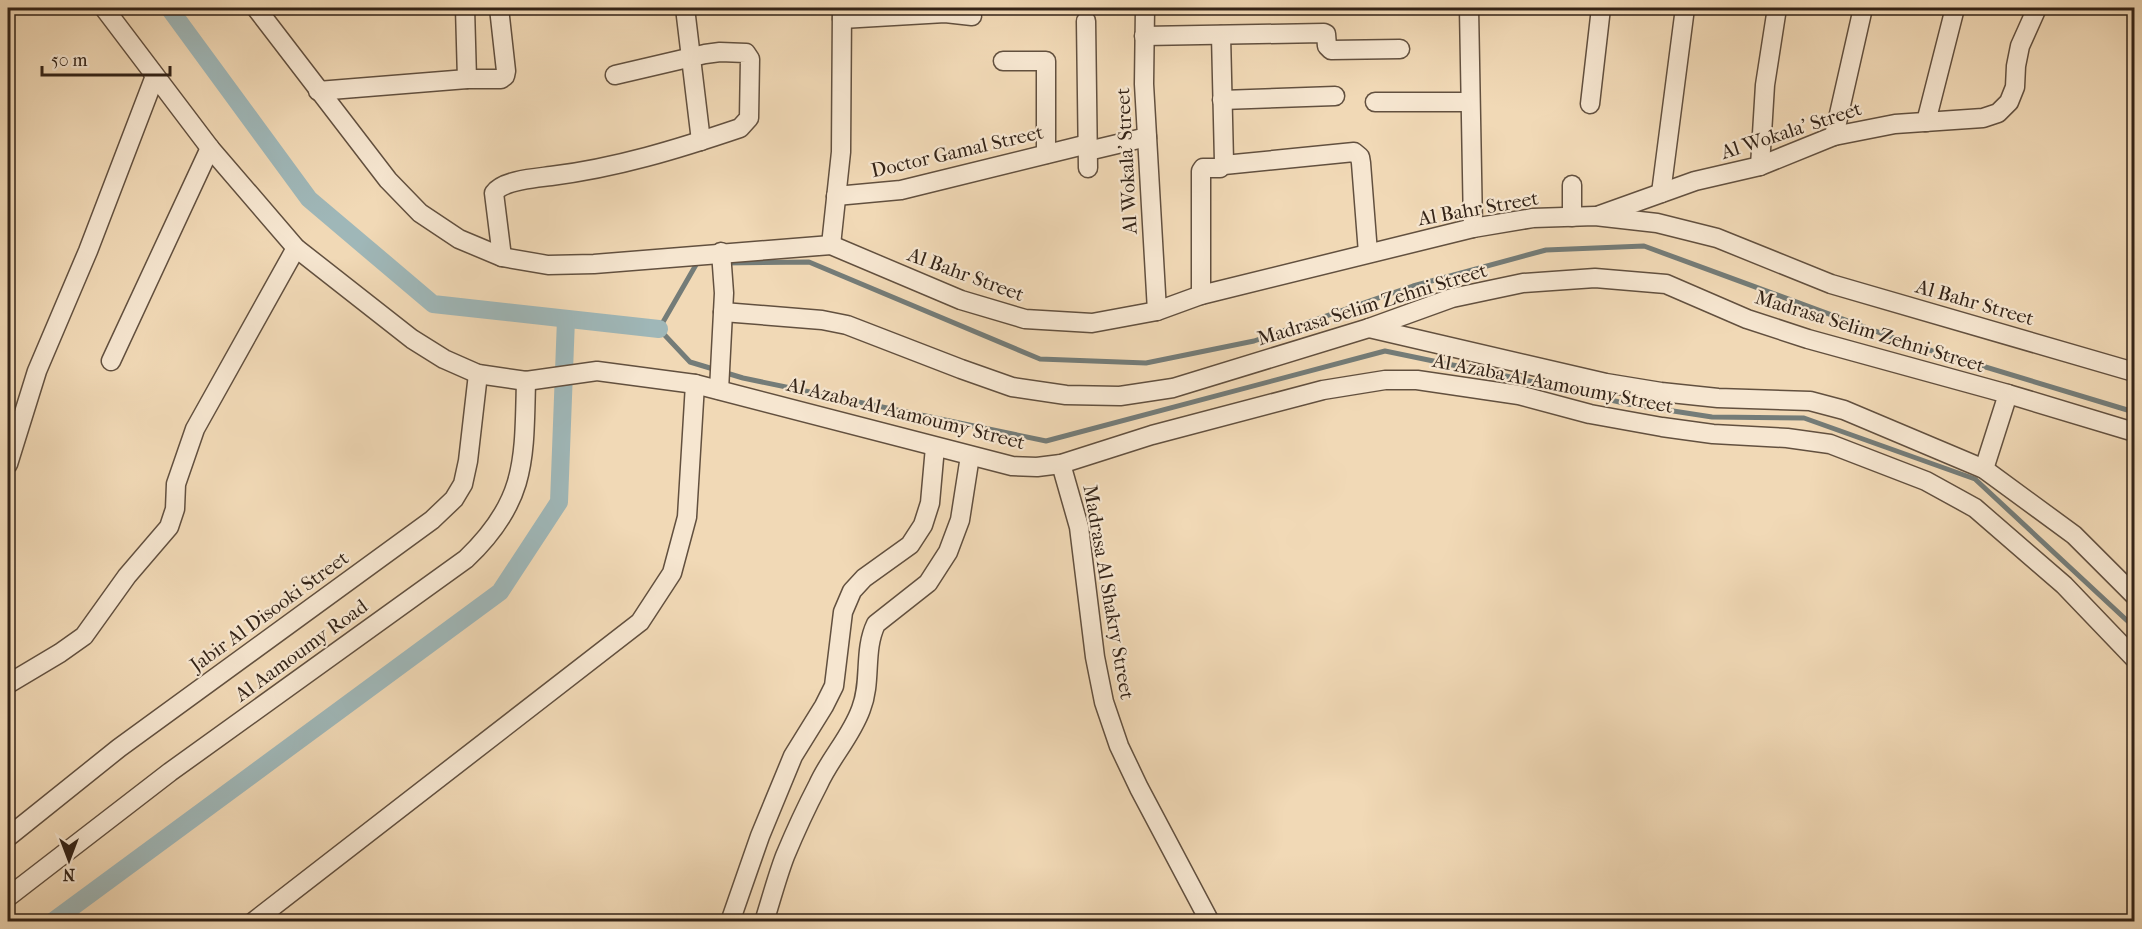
<svg xmlns="http://www.w3.org/2000/svg" width="2142" height="929" viewBox="0 0 2142 929" font-family="'IM FELL French Canon',serif">
	<style>
		.lines { fill: none; stroke-linecap: round; stroke-linejoin: round }
		.stream { stroke: #747c78; stroke-width: 5 }
		.canal { stroke: #9fb7b8; stroke-width: 18 }
		.minor-casing { stroke: #62503f; stroke-width: 21 }
		.minor { stroke: #f6e6d0; stroke-width: 18 }
		.labels { text-anchor: middle; stroke-width: 4.5; stroke-linejoin: round; paint-order: stroke }
		.street-label { font-size: 20px; fill: #332317; stroke: #f6e6d0 }
	</style>
	<rect width="100%" height="100%" fill="#f1d9b6"/>
	<filter id="stains"><feTurbulence type="fractalNoise" baseFrequency=".00333" numOctaves="4"/><feColorMatrix values="0 0 0 0 .2 0 0 0 0 .09 0 0 0 0 .02 0 0 0 .5 -.17"/></filter>
	<radialGradient id="worn" r=".72"><stop offset=".6" stop-color="#630" stop-opacity="0"/><stop offset="1" stop-color="#630" stop-opacity=".3"/></radialGradient>
	<g class="lines">
		<g class="stream">
			<path d="M700,263H697L659,329L690,362L743,378L1046,441L1385,351L1525,380L1628,404L1712,417L1804,418L1975,479L2134,627"/>
			<path d="M724,263L809,262L1040,359L1146,363L1254,341L1413,286L1546,250L1644,246L1916,346L2134,412"/>
		</g>
		<g class="canal">
			<path d="M169,8L309,199L433,304L659,329"/>
			<path d="M52,922L500,592L559,502L566,319"/>
		</g>
		<defs>
			<g id="minor">
				<path d="M104,8L210,148L296,248L412,339L444,359L478,374L526,381L597,371L695,384L1012,466L1037,467L1061,464L1152,435L1323,390L1385,380H1417L1519,395L1590,414L1662,427L1713,434L1787,438L1830,444L1926,481L1975,508L2064,585L2134,658"/>
				<path d="M256,8L388,180L420,213L459,239L502,257L548,265L594,264L831,245L961,300L1025,319L1092,323L1157,311L1201,295L1473,228L1533,218L1595,216L1657,223L1717,238L1831,284L2134,372"/>
				<path d="M465,8L467,79H501L505,76L506,71L499,8"/>
				<path d="M685,8L701,141"/>
				<path d="M1145,8L1144,84L1157,311"/>
				<path d="M1469,8L1473,228"/>
				<path d="M842,19L945,13L972,16"/>
				<path d="M1086,21L1088,168"/>
				<path d="M1144,36L1324,33L1326,34L1327,46L1331,50L1400,49"/>
				<path d="M1003,61H1046V154"/>
				<path d="M318,91L467,79"/>
				<path d="M1222,100L1335,96"/>
				<path d="M1375,102H1470"/>
				<path d="M1590,104L1601,8"/>
				<path d="M1926,122L1955,8"/>
				<path d="M1834,136L1863,8"/>
				<path d="M1088,151L1147,137"/>
				<path d="M1224,165L1354,152L1360,157L1361,163L1368,253"/>
				<path d="M1760,166L1765,85L1777,8"/>
				<path d="M1661,193L1685,8"/>
				<path d="M836,196L901,190L1088,144"/>
				<path d="M1600,215L1695,181L1760,166L1834,136L1895,124L1983,118L1998,113L2009,102L2015,87L2016,66L2020,46L2037,8"/>
				<path d="M1572,217V185"/>
				<path d="M831,245L841,152L842,8"/>
				<path d="M502,257L494,193C503,180 536,178 551,176C616,168 678,149 740,128L749,118L750,59L746,53L720,52L705,54L615,75"/>
				<path d="M1201,295V171L1203,168H1220L1224,162L1221,35"/>
				<path d="M723,312L822,320L847,325L961,369L1012,387L1066,395L1120,396L1173,388L1369,328L1452,298L1523,283L1595,278L1666,284L1747,319L1808,339L2008,394L2134,432"/>
				<path d="M1369,328L1606,383L1661,392L1718,398L1810,401L1844,410L1984,469L2074,535L2134,595"/>
				<path d="M111,361L210,148"/>
				<path d="M719,390L724,293L721,252"/>
				<path d="M8,464L37,371L88,251L155,76"/>
				<path d="M1061,464L1079,527L1095,657L1104,702L1119,746L1139,788L1210,922"/>
				<path d="M1984,469L2008,394"/>
				<path d="M8,684L60,653L84,636L127,576L169,527L175,509L176,484L195,429L296,248"/>
				<path d="M8,837L119,748L432,520L454,499L463,484L468,461L478,374"/>
				<path d="M8,897L170,772L466,559C527,501 524,460 526,381"/>
				<path d="M253,922L640,622L672,573L687,517L695,384"/>
				<path d="M730,922L760,836L793,756L824,706L834,686L843,612L852,591L864,578L910,545L923,525L930,503L935,447"/>
				<path d="M764,922C771,900 777,877 785,856C795,832 806,808 818,785C830,758 851,737 861,709C872,681 863,651 876,624L928,583L948,552L960,520L970,456"/>
			</g>
		</defs>
		<use href="#minor" class="minor-casing"/>
		<use href="#minor" class="minor"/>
	</g>
	<g class="labels">
		<g class="street-label">
			<text transform="translate(1791 130) rotate(-18)" y="7">Al Wokala' Street</text>
			<text transform="translate(957 151) rotate(-13)" y="7">Doctor Gamal Street</text>
			<text transform="translate(1126 161) rotate(-93)" y="7">Al Wokala' Street</text>
			<text transform="translate(1478 208) rotate(-10)" y="7">Al Bahr Street</text>
			<text transform="translate(966 274) rotate(20)" y="7">Al Bahr Street</text>
			<text transform="translate(1975 302) rotate(16)" y="7">Al Bahr Street</text>
			<text transform="translate(1372 304) rotate(-17)" y="7">Madrasa Selim Zehni Street</text>
			<text transform="translate(1870 331) rotate(17)" y="7">Madrasa Selim Zehni Street</text>
			<text transform="translate(1553 383) rotate(11)" y="7">Al Azaba Al Aamoumy Street</text>
			<text transform="translate(906 413) rotate(14)" y="7">Al Azaba Al Aamoumy Street</text>
			<text transform="translate(1109 592) rotate(80)" y="7">Madrasa Al Shakry Street</text>
			<text transform="translate(269 611) rotate(-36)" y="7">Jabir Al Disooki Street</text>
			<text transform="translate(301 650) rotate(-36)" y="7">Al Aamoumy Road</text>
		</g>
	</g>
	<rect width="2142" height="929" fill="none" stroke="#f1d9b6" stroke-width="30"/>
	<rect x="9" y="9" width="2124" height="911" fill="none" stroke="#332317" stroke-width="3"/>
	<rect x="15" y="15" width="2112" height="899" fill="none" stroke="#332317" stroke-width="1.5"/>
	<g transform="translate(69 860) rotate(180)" stroke="#f6e6d0" stroke-width="4.5" paint-order="stroke">
	<path d="M0-4.5L10 22L0 15L-10 22Z" fill="#332317"/>
	<text y="-9" font-size="16" font-weight="bold" text-anchor="middle" fill="#332317">N</text>
	</g>
	<path d="M42 66v9h128v-9" fill="none" stroke="#332317" stroke-width="3"/>
	<text x="51" y="66" font-size="18" fill="#332317" stroke="#f6e6d0" stroke-width="4.5" paint-order="stroke">50 m</text>
	<rect width="100%" height="100%" filter="url(#stains)"/>
	<rect width="100%" height="100%" fill="url(#worn)"/>
</svg>
